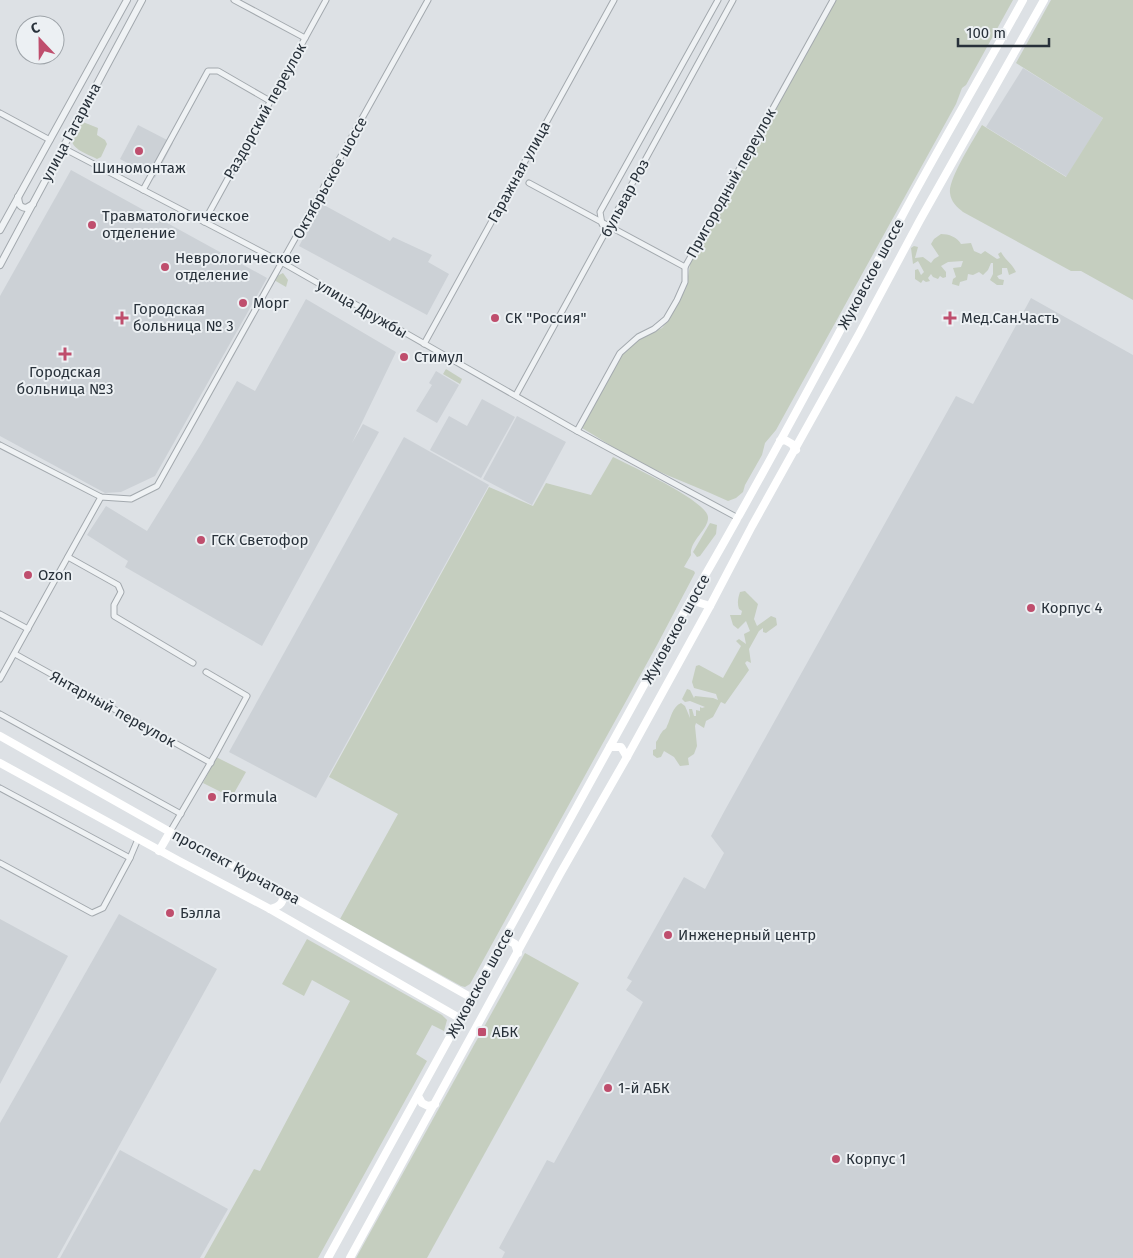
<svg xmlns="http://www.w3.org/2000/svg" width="1133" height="1258" viewBox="0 0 1133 1258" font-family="'Fira Sans',sans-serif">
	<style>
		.built { fill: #ccd1d6 }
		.green { fill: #c5cebf }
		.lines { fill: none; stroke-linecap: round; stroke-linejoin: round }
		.minor-casing { stroke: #a3a9ae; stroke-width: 7 }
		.tertiary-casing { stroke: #a3a9ae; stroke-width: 8 }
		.minor { stroke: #eff2f4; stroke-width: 5 }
		.tertiary { stroke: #eff2f4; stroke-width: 6 }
		.secondary { stroke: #fff; stroke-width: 8 }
		.poi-dot { fill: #bf4e6d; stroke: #ecf0f3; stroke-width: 2 }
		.labels { text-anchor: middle; stroke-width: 4; stroke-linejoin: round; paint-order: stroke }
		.street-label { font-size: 15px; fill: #28313a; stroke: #ecf0f3 }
		.poi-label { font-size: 15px; fill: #28313a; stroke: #ecf0f3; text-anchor: start }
	</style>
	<rect width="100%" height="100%" fill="#dde1e5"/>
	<g class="built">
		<path d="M1023,68L1103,118L1067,177L986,127Z"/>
		<path d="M138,125L173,143L155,178L120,159Z"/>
		<path d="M71,170L267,278L155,476L121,492L105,493L0,436V296Z"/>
		<path d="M322,204L390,241L393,237L432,255L428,262L449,274L427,315L299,246Z"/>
		<path d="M1031,298L1133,355V1258H502L505,1252L499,1248L547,1160L554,1163L643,1002L626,990L632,981L627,978L684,877L705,889L724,853L711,836L725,810L956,396L973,404Z"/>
		<path d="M306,299L396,352L352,443L363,424L379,432L262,646L125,567L128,561L87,535L106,506L147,531L201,444L237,381L255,391Z"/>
		<path d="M436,371L459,385L437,423L416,411L432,385L429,383Z"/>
		<path d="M482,399L515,417L481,478L430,450L449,416L467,426Z"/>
		<path d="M517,416L566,442L532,505L483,479Z"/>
		<path d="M404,437L489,485L316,798L229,752Z"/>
		<path d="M119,914L217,969L57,1258H0V1123Z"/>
		<path d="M0,919L68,956L0,1084Z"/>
		<path d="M120,1150L228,1209L200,1258H60Z"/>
	</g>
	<g class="green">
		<path d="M836,0H1013L966,85L962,88L956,104L776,430L765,443L762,455L745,485L743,492L736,498L728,501C702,489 675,479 649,467C626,456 604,441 582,428L622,354L636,340L662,328L667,322L686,288L691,259Z"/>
		<path d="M1051,0H1133V300L1081,271H1071L963,212C957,207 951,202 950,193C948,179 974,139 982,125L1066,177L1103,118L1016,63Z"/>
		<path d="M83,122L98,128L97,135L105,140L107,144L101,157L97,159C88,154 66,148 73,134C76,128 77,124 83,122Z"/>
		<path d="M941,234C949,234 957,237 961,244L971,243L974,251L981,254L985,251L997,259L1000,258L998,254L1001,252C1005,260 1012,263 1016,272L1009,275L1007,268H1002V274L997,276L999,279L1004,280L1003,285H997L990,280L993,274V263H991L988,270L983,275L979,272L973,275L968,274L967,280L960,282L959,286L952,284L953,279L956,277L953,268L961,267L963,261L948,262L941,266L946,272V277L943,278L940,276L938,279L933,277L931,274L928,278L930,281L926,282L923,280L921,283L915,279V270L918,269L921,275L924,272L918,261L913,264L911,248L914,246L918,247L915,258L923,257L931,263L934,259L939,256L931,244L934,239Z"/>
		<path d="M283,273L288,280L286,287L274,280L277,276Z"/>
		<path d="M446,369L462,379L460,384L443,374Z"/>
		<path d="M613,457C629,465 707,501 708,517C709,529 689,541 691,555L684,567L694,571L695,573L657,645L470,984L465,987L461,986L340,919L398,814L329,777L489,487L533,506L546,483L591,495Z"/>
		<path d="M710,523L717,525L716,534L700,556L697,557L693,552Z"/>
		<path d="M745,591L758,604L754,619L757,626L771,616L776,618L777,625L766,633L763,632V628L759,631L749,649L751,663L747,661L745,663L749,670L725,704L721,702L713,717L706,721L704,728L696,723L695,726L697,746L694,754L688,758L689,765L680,766L674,757L664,751L661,757L657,758L653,755V750L656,749V742C659,739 659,735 662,732C664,729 666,730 667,726C671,718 672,707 681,703L685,706L690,718L689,709H692L694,716H696V710L700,711V707L702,708L705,707L690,701L685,702L682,699L687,689L690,690L694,698L695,696L713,698L718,700L716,694L694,688L692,682L696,666L699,665L723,678L741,646L736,641L739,639L746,644L744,634L750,631L746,621L738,629L733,625L730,615H741L742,611L739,609C737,603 738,598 740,592Z"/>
		<path d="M216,757L246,772L233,795L229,796L203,783Z"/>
		<path d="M307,939L442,1015L447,1020L444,1031L432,1025L416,1054L427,1061L318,1258H204L254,1169L260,1171L350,1001L312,980L304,996L282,984Z"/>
		<path d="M525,953L579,983L427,1258H356Z"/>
	</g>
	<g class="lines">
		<defs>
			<g id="minor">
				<path d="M234,0L305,38"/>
				<path d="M0,113L50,140"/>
				<path d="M63,148L283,263L577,431L738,518"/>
				<path d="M529,183L685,267"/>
				<path d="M143,190L208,71H218L270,101"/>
				<path d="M204,222L326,0"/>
				<path d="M602,224L600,212L718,0"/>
				<path d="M424,344L614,0"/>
				<path d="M516,395L733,0"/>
				<path d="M577,431L620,353L638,337L654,329L666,319L677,300L685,282V267L833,0"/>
				<path d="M0,445L101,497L131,499L157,486L428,0"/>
				<path d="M68,557L118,585L121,592L114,605V616L193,663"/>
				<path d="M0,614L28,629"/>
				<path d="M15,654L211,763"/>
				<path d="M0,679L101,497"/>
				<path d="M0,714L181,814"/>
				<path d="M0,788L130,858L103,908L92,913L0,863"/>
				<path d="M170,832L215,755L247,696L206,672"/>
				<path d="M130,858L138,839"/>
			</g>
			<g id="tertiary">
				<path d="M18,197C19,204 19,207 26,208L33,204"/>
				<path d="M0,230L127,0"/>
				<path d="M0,265L142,0"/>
			</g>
		</defs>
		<use href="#minor" class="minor-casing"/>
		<use href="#tertiary" class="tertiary-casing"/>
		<use href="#minor" class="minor"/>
		<use href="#tertiary" class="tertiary"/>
		<g class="secondary">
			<path d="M780,441L785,440L792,444L796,450"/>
			<path d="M693,596L697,602L710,606"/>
			<path d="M0,736L170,832L275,887L472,998"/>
			<path d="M610,747H621L627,757"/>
			<path d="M0,763L179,861L270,909L461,1019"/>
			<path d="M159,851L170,832"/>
			<path d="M270,909C281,906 285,902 282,891"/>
			<path d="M502,942L510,941L515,944L518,953"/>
			<path d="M418,1096L422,1103L428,1106L435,1104"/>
			<path d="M328,1258L693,596C766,472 832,344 901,218C940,145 983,73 1023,0"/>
			<path d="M350,1258L560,874L627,757L710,606L752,526L859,334L920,220L1044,0"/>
		</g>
	</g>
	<g class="poi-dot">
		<circle cx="139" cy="151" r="5"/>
		<circle cx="92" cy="225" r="5"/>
		<circle cx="165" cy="267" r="5"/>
		<circle cx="243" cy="303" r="5"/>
		<path d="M119.5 310.5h5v5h5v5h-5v5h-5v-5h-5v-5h5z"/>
		<circle cx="495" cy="318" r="5"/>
		<path d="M947.5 310.5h5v5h5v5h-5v5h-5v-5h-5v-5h5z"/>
		<path d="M62.5 346.5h5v5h5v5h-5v5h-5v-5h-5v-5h5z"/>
		<circle cx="404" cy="357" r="5"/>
		<circle cx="201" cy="540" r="5"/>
		<circle cx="28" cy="575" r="5"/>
		<circle cx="1031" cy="608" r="5"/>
		<circle cx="212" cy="797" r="5"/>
		<circle cx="170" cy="913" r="5"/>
		<circle cx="668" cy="935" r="5"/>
		<rect x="477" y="1027" width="10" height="10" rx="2.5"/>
		<circle cx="608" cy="1088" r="5"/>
		<circle cx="836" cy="1159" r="5"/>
	</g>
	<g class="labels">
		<g class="street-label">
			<text transform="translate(265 111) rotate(-61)" y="5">Раздорский переулок</text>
			<text transform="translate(71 132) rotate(-62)" y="5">улица Гагарина</text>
			<text transform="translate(519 172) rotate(-61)" y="5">Гаражная улица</text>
			<text transform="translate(330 178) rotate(-61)" y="5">Октябрьское шоссе</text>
			<text transform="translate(731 183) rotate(-61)" y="5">Пригородный переулок</text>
			<text transform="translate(625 198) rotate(-62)" y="5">бульвар Роз</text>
			<text transform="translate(871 274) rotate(-62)" y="5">Жуковское шоссе</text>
			<text transform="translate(362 309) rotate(30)" y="5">улица Дружбы</text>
			<text transform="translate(676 629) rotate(-61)" y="5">Жуковское шоссе</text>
			<text transform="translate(113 709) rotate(29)" y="5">Янтарный переулок</text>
			<text transform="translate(236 867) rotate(28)" y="5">проспект Курчатова</text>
			<text transform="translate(480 983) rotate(-61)" y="5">Жуковское шоссе</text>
		</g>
		<g class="poi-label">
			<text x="139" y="173" text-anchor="middle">Шиномонтаж</text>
			<text x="102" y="221">Травматологическое<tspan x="102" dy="17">отделение</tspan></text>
			<text x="175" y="263">Неврологическое<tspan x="175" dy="17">отделение</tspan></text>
			<text x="253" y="308">Морг</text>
			<text x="133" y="314">Городская<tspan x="133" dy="17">больница № 3</tspan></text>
			<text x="505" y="323">СК "Россия"</text>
			<text x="961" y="323">Мед.Сан.Часть</text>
			<text x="414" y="362">Стимул</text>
			<text x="65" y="377" text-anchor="middle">Городская<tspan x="65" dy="17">больница №3</tspan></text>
			<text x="211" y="545">ГСК Светофор</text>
			<text x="38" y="580">Ozon</text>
			<text x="1041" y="613">Корпус 4</text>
			<text x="222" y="802">Formula</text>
			<text x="180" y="918">Бэлла</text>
			<text x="678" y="940">Инженерный центр</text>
			<text x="492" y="1037">АБК</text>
			<text x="618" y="1093">1-й АБК</text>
			<text x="846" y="1164">Корпус 1</text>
		</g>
	</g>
	<g transform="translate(40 40) rotate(338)"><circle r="24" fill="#ecf0f3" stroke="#9ea4a9"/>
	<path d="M0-4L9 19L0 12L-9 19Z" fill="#bf4e6d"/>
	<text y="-8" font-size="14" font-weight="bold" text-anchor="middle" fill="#28313a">С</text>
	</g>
	<path d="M958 38v8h91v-8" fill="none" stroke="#28313a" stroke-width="2.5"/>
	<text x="966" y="38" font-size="15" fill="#28313a" stroke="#ecf0f3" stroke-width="4" paint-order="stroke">100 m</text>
</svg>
